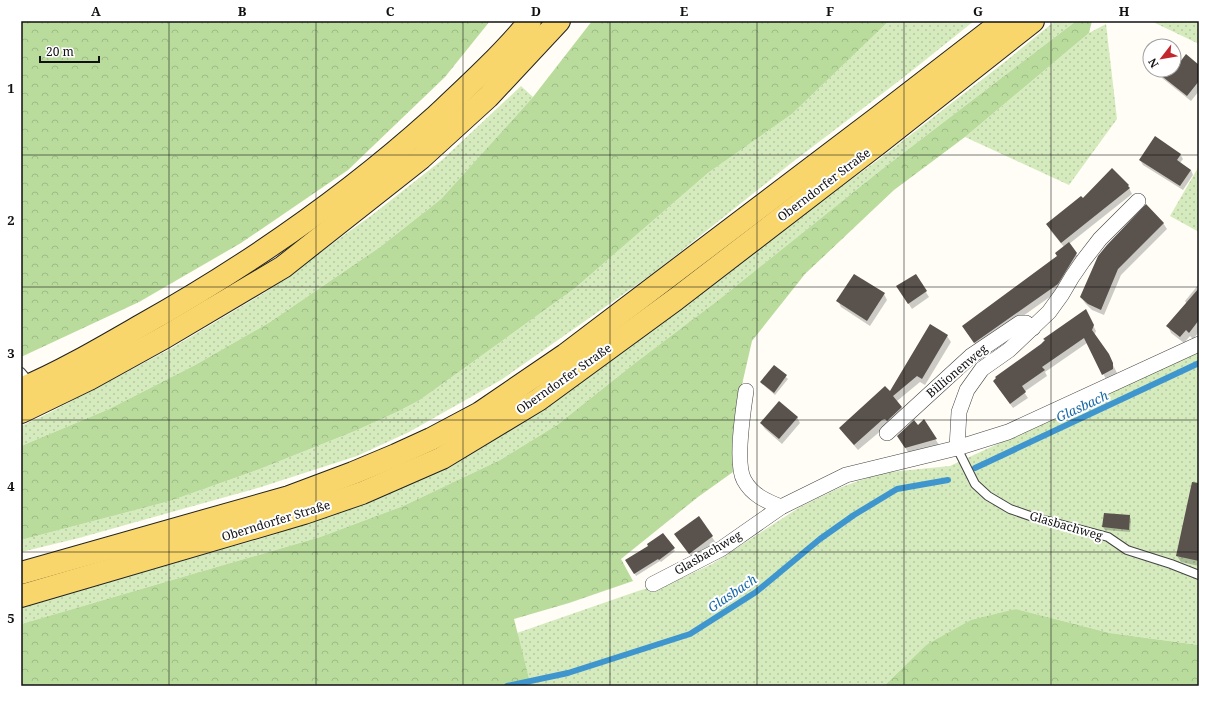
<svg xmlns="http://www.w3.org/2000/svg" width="1220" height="707" viewBox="0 0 1220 707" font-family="'Noto Serif',serif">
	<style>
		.grass { fill: url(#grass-dots) }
		.forest { fill: url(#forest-crowns) }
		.shadow { fill: #0003 }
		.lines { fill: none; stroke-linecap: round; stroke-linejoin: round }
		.stream { stroke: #3f96cf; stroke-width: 6 }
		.building { fill: #5a524d }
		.service-casing { stroke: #444; stroke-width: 10 }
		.minor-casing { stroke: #444; stroke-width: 16 }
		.primary-casing { stroke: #222; stroke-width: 24 }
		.service { stroke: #fff; stroke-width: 8 }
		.minor { stroke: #fff; stroke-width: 15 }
		.primary { stroke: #f9d66b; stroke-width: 22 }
		.grid { fill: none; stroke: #111; stroke-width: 1; stroke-opacity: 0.55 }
		.labels { text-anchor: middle; stroke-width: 4; stroke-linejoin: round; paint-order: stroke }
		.street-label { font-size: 12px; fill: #111; stroke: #fff }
		.water-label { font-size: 13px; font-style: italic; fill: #1768a6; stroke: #fff }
		.neatline { fill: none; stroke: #111; stroke-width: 1.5 }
		.grid-label { font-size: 13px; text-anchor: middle; font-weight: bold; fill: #111 }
	</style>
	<defs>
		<pattern id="grass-dots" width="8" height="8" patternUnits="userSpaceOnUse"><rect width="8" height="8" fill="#d5ebbd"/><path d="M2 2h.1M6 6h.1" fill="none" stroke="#b6c8a1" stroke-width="1.8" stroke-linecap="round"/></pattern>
		<pattern id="forest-crowns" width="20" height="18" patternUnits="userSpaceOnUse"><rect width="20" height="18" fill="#b9dc9c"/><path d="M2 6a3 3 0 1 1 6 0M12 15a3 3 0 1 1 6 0" fill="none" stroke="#9ebc85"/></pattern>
	</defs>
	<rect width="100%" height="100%" fill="#fffdf5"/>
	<g class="grass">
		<path d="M889,21H974L904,77L790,164L655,272L501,380L409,432L357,456L261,487L79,538L21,552V540L170,501L260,469L355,431L397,412L420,400L574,289L708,173L792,114Z"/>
		<path d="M1055,21H1076L881,170L721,298L635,363L557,425L500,460L403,506L320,537L21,624V607L273,535L402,487L477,450L532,417L628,347L777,234L878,160L1006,61Z"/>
		<path d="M1151,21H1199V44Z"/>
		<path d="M1106,24L1117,119L1069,185L965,137L1089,33Z"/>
		<path d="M521,86L533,97L441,199L380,247L270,322L195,365L109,409L21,446V426L47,414L170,349L264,293L372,215L442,160Z"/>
		<path d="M1199,166V232L1170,216Z"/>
		<path d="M1199,351V645L1110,633L1016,609L926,645L884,686H531L517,633L638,591L682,578L712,564L800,507L839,488L880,473L950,466Z"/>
	</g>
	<g class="forest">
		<path d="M21,21H490L445,77L348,170L241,243L139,302L21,357Z"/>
		<path d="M592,21H889L792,114L708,173L574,289L420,400L397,412L355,431L260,469L170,501L21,540V446L109,409L195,365L270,322L380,247L441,199L533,97Z"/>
		<path d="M1076,21H1092L1089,33L965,137L894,190L805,274L752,341L735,415L732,445L733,472L698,497L621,559L633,581L569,603L514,619L531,686H21V624L320,537L403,506L500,460L557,425L635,363L721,298L881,170Z"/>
		<path d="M1016,609L1110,633L1199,645V686H884L926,645L971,620Z"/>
	</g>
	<g class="shadow">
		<path d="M1174,60L1179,64L1199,66V91L1191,101L1162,78L1159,72L1160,70H1174Z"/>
		<path d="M1180,154L1183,159L1180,163L1191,170L1193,175L1183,190L1143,165L1140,160Z"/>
		<path d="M1112,170L1128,186L1132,194L1069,244L1080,260L1061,289L978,348L966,331L1058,257L1064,247L1050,230Z"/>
		<path d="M1163,223L1167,229L1121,275L1104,315L1092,310L1085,303L1081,297Z"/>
		<path d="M915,275L929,297L912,309L901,292Z"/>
		<path d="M1199,284V332L1193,339L1190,336L1184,343L1171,333L1168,326L1187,304L1185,301Z"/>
		<path d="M884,294L887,300L870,326L841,307L838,301Z"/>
		<path d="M1088,315L1096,331L1094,336L1111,361L1117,373L1106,379L1087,343L1045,372L1047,376L1024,392L1028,398L1013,408L997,386L1045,341L1044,339Z"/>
		<path d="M947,336L951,342L925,385L920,382L897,401L905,413L889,424L858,450L844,434L840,428L890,393Z"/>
		<path d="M774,366L788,379L775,395L761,383Z"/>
		<path d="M797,417L800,423L782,444L765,429L761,423Z"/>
		<path d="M924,421L939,445L909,454L902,442Z"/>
		<path d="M1199,514V566L1181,562L1177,556Z"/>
		<path d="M1129,516L1131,519L1130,532L1105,530L1103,527Z"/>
		<path d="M699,518L716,543L693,559L675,535Z"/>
		<path d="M663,534L675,551L661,562L660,561L636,576L627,560L649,546Z"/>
	</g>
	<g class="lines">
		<g class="stream">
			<path d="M975,468L1199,363"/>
			<path d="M507,686L568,673L690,634L756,592L820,539L854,515L897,489L948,480"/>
		</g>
	</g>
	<g class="building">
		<path d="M1186,54L1199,65V81L1187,96L1154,70H1174Z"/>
		<path d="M1155,136L1181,154L1177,160L1191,170L1180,186L1139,160Z"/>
		<path d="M1112,168L1129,185L1128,186L1130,188L1061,243L1046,224L1081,196L1083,198Z"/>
		<path d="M1146,204L1164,223L1118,269L1101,310L1088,304L1080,297L1098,256L1107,245Z"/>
		<path d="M1069,242L1077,253L1058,284L974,343L962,326L1057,256L1055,253Z"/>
		<path d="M854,274L885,293L867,321L836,301Z"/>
		<path d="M916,274L927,291L908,304L896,286Z"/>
		<path d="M1199,288V320L1189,333L1186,330L1180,337L1166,326Z"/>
		<path d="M1086,309L1094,325L1092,330L1109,354L1113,363V369L1102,375L1084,338L1042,367L1045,370L1022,386L1026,392L1010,404L993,381L996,378L995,377L1041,344L1045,340L1043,339Z"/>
		<path d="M930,324L948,335L922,379L917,376L893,396L902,407L887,421L885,419L882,420L854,445L839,428L885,386L890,391Z"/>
		<path d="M774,365L787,375L774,393L760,382Z"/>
		<path d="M779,401L798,417L779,439L760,423Z"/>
		<path d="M924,419L937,439L905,448L897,436L914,420L918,425Z"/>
		<path d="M1192,482L1199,483V561L1176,556Z"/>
		<path d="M1104,513L1130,515L1129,530L1102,527Z"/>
		<path d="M699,516L713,536L689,554L674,534Z"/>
		<path d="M663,533L675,548L659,560L658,559L634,574L625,560L648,546L647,544Z"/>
	</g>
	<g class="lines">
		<defs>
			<g id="service">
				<path d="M21,372L31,384"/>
				<path d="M957,448L975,484L988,496L1010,509L1033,517L1108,537L1127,550L1171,564L1199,575"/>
			</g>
			<g id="minor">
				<path d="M746,391C743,411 735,464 744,480C752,495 766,501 781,507"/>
				<path d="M887,433L971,356L1020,323H1026L1033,328"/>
				<path d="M957,448L959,412L967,390L982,369L1009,350L1049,312L1062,294L1072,277L1083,261L1100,239L1138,201"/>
				<path d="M653,584L721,549L781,507L846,475L957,448L1008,432L1199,344"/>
			</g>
			<g id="primary">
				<path d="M21,389C63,371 102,348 142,325C247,266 344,199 434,118C467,87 501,56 530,21"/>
				<path d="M21,412L89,379L165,337L283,267L421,158L488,97L559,21"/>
				<path d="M21,573L289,497L353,473L396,455L431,439L480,413L565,355L880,116L1003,21"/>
				<path d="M21,596L304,513L362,493L442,458L538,400L676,299L880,142L1033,21"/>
			</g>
		</defs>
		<use href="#service" class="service-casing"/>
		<use href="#minor" class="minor-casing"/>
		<use href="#primary" class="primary-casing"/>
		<use href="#service" class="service"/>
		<use href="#minor" class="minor"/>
		<use href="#primary" class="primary"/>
	</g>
	<path class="grid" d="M169,21V686M316,21V686M463,21V686M610,21V686M757,21V686M904,21V686M1051,21V686M21,155H1199M21,287H1199M21,420H1199M21,552H1199"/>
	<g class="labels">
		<g class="street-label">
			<text transform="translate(824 185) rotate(-37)" y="4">Oberndorfer Straße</text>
			<text transform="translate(957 371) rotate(-40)" y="4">Billionenweg</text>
			<text transform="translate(564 379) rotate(-35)" y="4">Oberndorfer Straße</text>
			<text transform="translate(276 521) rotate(-17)" y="4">Oberndorfer Straße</text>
			<text transform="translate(1066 526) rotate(16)" y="4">Glasbachweg</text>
			<text transform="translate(708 553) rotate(-30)" y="4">Glasbachweg</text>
		</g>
		<g class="water-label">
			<text transform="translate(1082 406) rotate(-25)" y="5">Glasbach</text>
			<text transform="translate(732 593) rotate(-34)" y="5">Glasbach</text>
		</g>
	</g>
	<rect width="1220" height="707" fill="none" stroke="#ffffff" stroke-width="44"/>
	<g transform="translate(1162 58) rotate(239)"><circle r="19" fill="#ffffff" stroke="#a0a0a0"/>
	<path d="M0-3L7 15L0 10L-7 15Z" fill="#c4262e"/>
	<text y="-6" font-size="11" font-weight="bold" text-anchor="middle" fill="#111111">N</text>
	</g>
	<path d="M40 56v6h59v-6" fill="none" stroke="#111111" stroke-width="2"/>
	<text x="46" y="56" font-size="12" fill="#111111" stroke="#ffffff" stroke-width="3" paint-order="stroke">20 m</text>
	<rect x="22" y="22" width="1176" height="663" class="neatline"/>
	<g class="grid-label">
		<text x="96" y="16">A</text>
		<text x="242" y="16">B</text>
		<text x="390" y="16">C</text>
		<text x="536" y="16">D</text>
		<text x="684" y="16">E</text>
		<text x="830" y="16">F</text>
		<text x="978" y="16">G</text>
		<text x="1124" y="16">H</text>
		<text x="11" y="93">1</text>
		<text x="11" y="225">2</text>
		<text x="11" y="358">3</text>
		<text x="11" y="491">4</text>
		<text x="11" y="623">5</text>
	</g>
</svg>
